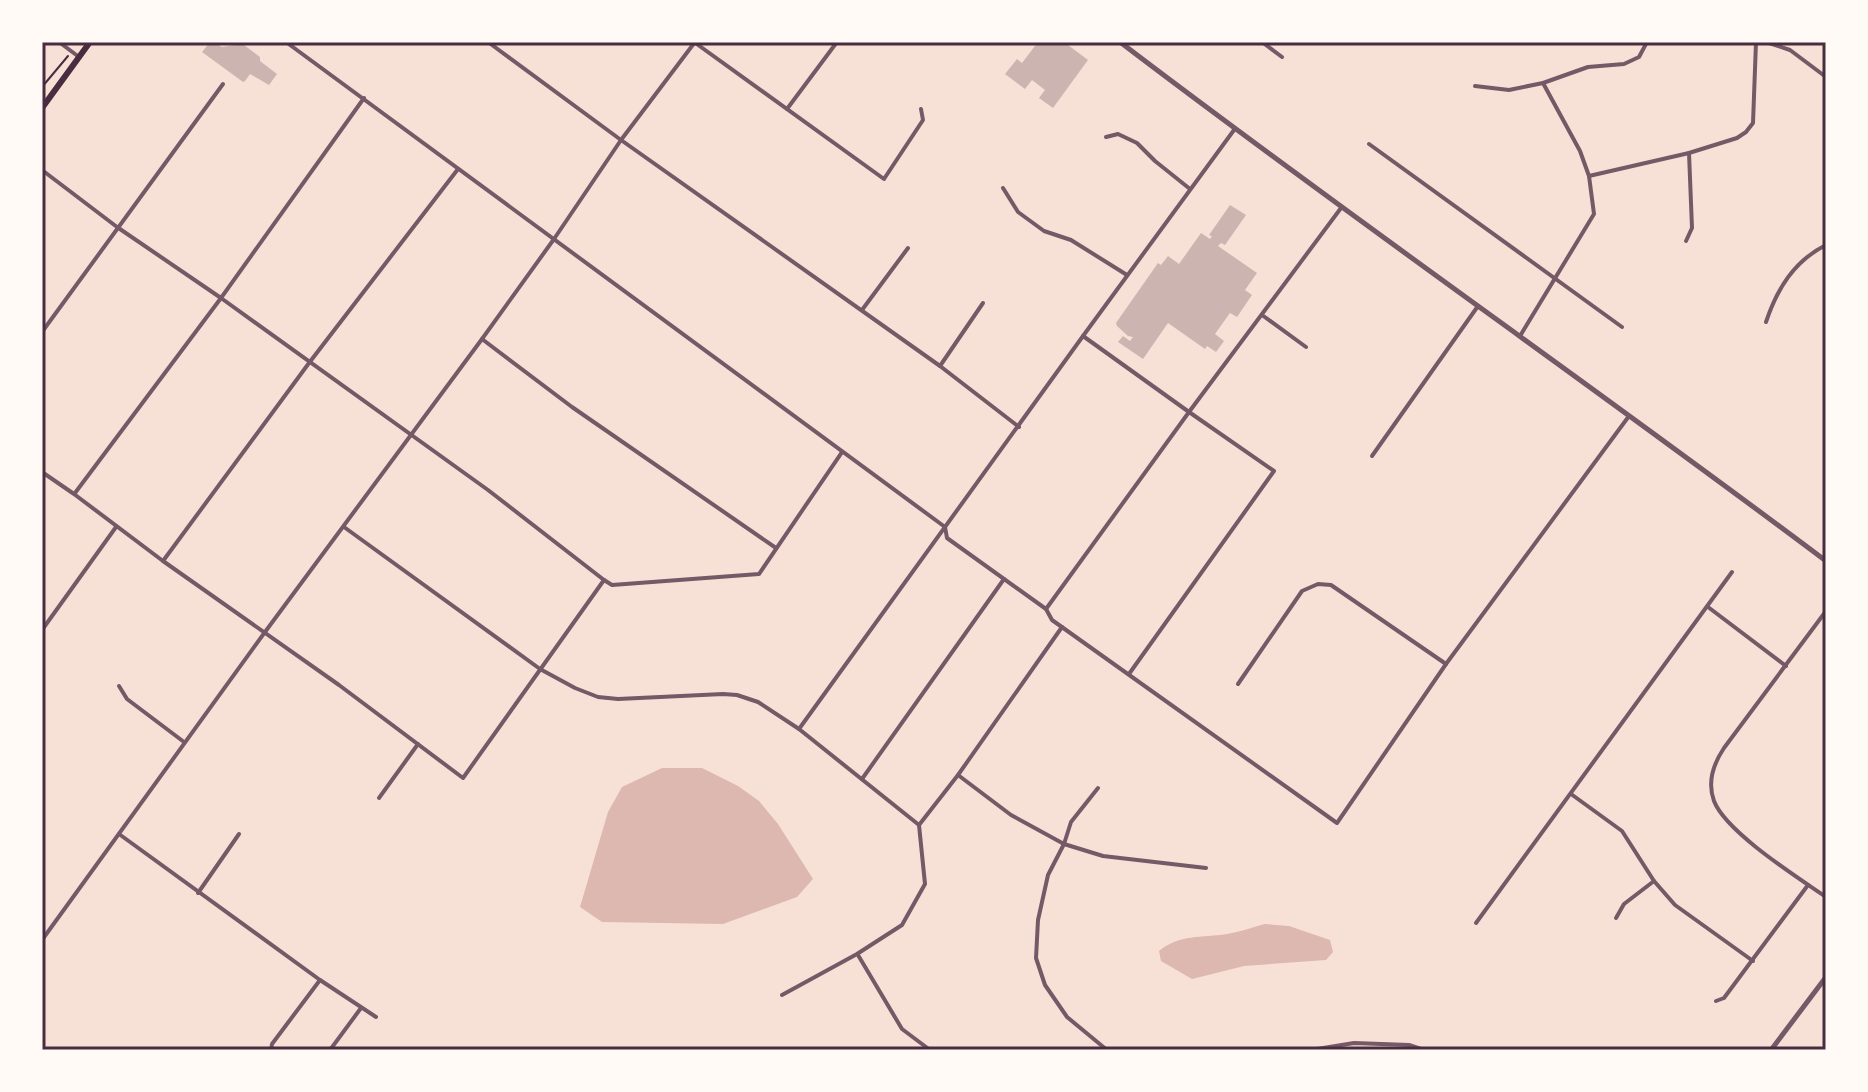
<svg xmlns="http://www.w3.org/2000/svg" width="1868" height="1092" viewBox="0 0 1868 1092" font-family="'Fira Sans',sans-serif">
	<style>
		.water { fill: #dcb8b0 }
		.building { fill: #ccb4b1 }
		.lines { fill: none; stroke-linecap: round; stroke-linejoin: round }
		.path { stroke: #4a2c40; stroke-width: 2 }
		.minor { stroke: #755966; stroke-width: 4 }
		.tertiary { stroke: #755966; stroke-width: 5 }
		.secondary { stroke: #4a2c40; stroke-width: 6 }
		.neatline { fill: none; stroke: #4a2c40; stroke-width: 3 }
	</style>
	<rect width="100%" height="100%" fill="#f7e1d7"/>
	<g class="water">
		<path d="M662,768H702L738,786L759,801L778,824L813,879L797,897L723,924L602,922L580,907L608,812L622,787Z"/>
		<path d="M1265,924L1289,926L1330,940L1333,952L1326,960L1244,966L1192,979L1161,961L1159,951C1180,934 1201,938 1227,934C1240,932 1253,927 1265,924Z"/>
	</g>
	<g class="building">
		<path d="M210,42H214L222,47L235,45L240,42L260,57V61L277,74L269,85L250,74L245,81L243,82L202,52Z"/>
		<path d="M1038,42H1064L1088,60L1053,108L1039,98L1045,90L1032,80L1025,89L1005,74L1017,59L1022,63Z"/>
		<path d="M1230,205L1246,215L1225,245L1221,243L1218,246L1257,273L1245,290L1252,295L1237,317L1230,313L1215,334L1224,341L1216,352L1207,346L1205,349L1168,323L1143,359L1118,342L1123,336L1130,341L1133,337L1128,336L1117,326L1116,323L1158,263L1161,265L1168,256L1179,264L1201,233L1210,239L1212,236L1209,235Z"/>
	</g>
	<g class="lines">
		<path class="path" d="M42,87L68,56"/>
		<g class="minor">
			<path d="M59,42L79,57"/>
			<path d="M286,42L945,527L947,538L1046,609L1052,620L1337,823L1446,664L1629,416"/>
			<path d="M488,42L621,140L940,366L1019,427"/>
			<path d="M694,42L884,179L923,120L921,109"/>
			<path d="M1262,42L1282,57"/>
			<path d="M1766,42L1790,50L1826,77"/>
			<path d="M1475,86L1509,90L1543,83L1588,67L1624,64L1639,57L1647,42"/>
			<path d="M787,109L837,42"/>
			<path d="M1106,137L1118,134L1137,143L1155,161L1190,189"/>
			<path d="M1369,144L1622,327"/>
			<path d="M42,170L117,227L221,298L488,490L604,580L612,585L759,574L842,452"/>
			<path d="M1589,176L1689,153L1737,138L1746,132L1753,123L1756,42"/>
			<path d="M1003,188L1018,212L1044,231L1071,240L1127,275"/>
			<path d="M1686,241L1692,228L1689,153"/>
			<path d="M862,310L908,248"/>
			<path d="M1262,315L1306,347"/>
			<path d="M1766,322C1777,289 1794,261 1826,245"/>
			<path d="M42,332L223,84"/>
			<path d="M1083,336L1189,412L1274,471L1129,674"/>
			<path d="M1520,336L1594,214L1589,176L1580,151L1543,83"/>
			<path d="M482,339L572,407L776,548"/>
			<path d="M940,366L983,303"/>
			<path d="M1372,456L1478,306"/>
			<path d="M42,472L74,494L163,561L339,685L463,778L604,580"/>
			<path d="M75,493L221,298L364,98"/>
			<path d="M344,527L540,669L575,688L598,697L618,699L723,694L737,695L758,702L799,729L919,825"/>
			<path d="M163,561L309,363L458,169"/>
			<path d="M1708,607L1786,666"/>
			<path d="M1046,609L1189,412L1341,208"/>
			<path d="M1826,611L1724,748C1714,763 1707,782 1714,801C1726,832 1797,877 1826,897"/>
			<path d="M42,630L116,527"/>
			<path d="M1238,684L1302,591L1318,584L1331,585L1446,664"/>
			<path d="M119,686L127,699L184,742"/>
			<path d="M799,729L1083,336L1234,130"/>
			<path d="M958,775L1011,815L1064,844L1103,856L1206,868"/>
			<path d="M862,779L1004,579"/>
			<path d="M1098,788L1071,822L1064,844L1048,875L1038,920L1036,958L1045,985L1067,1017L1107,1050"/>
			<path d="M1571,794L1622,831L1654,881L1675,905L1753,961"/>
			<path d="M379,798L418,744"/>
			<path d="M119,834L320,980L376,1017"/>
			<path d="M198,893L239,834"/>
			<path d="M1616,918L1624,904L1654,881"/>
			<path d="M1476,923L1732,572"/>
			<path d="M42,940L265,632L482,339L554,239L621,140L695,42"/>
			<path d="M858,955L902,1029L930,1050"/>
			<path d="M782,995L857,954L902,925L925,884L919,825L958,775L1062,627"/>
			<path d="M1716,1001L1724,998L1808,885"/>
			<path d="M271,1050L272,1044L320,980"/>
			<path d="M330,1050L361,1008"/>
			<path d="M1311,1050L1354,1043L1409,1045L1424,1050"/>
		</g>
		<g class="tertiary">
			<path d="M1120,42C1352,219 1592,385 1826,561"/>
			<path d="M1771,1050L1826,977"/>
		</g>
		<path class="secondary" d="M42,108L90,42"/>
	</g>
	<rect width="1868" height="1092" fill="none" stroke="#fffaf5" stroke-width="88"/>
	<rect x="44" y="44" width="1780" height="1004" class="neatline"/>
</svg>
